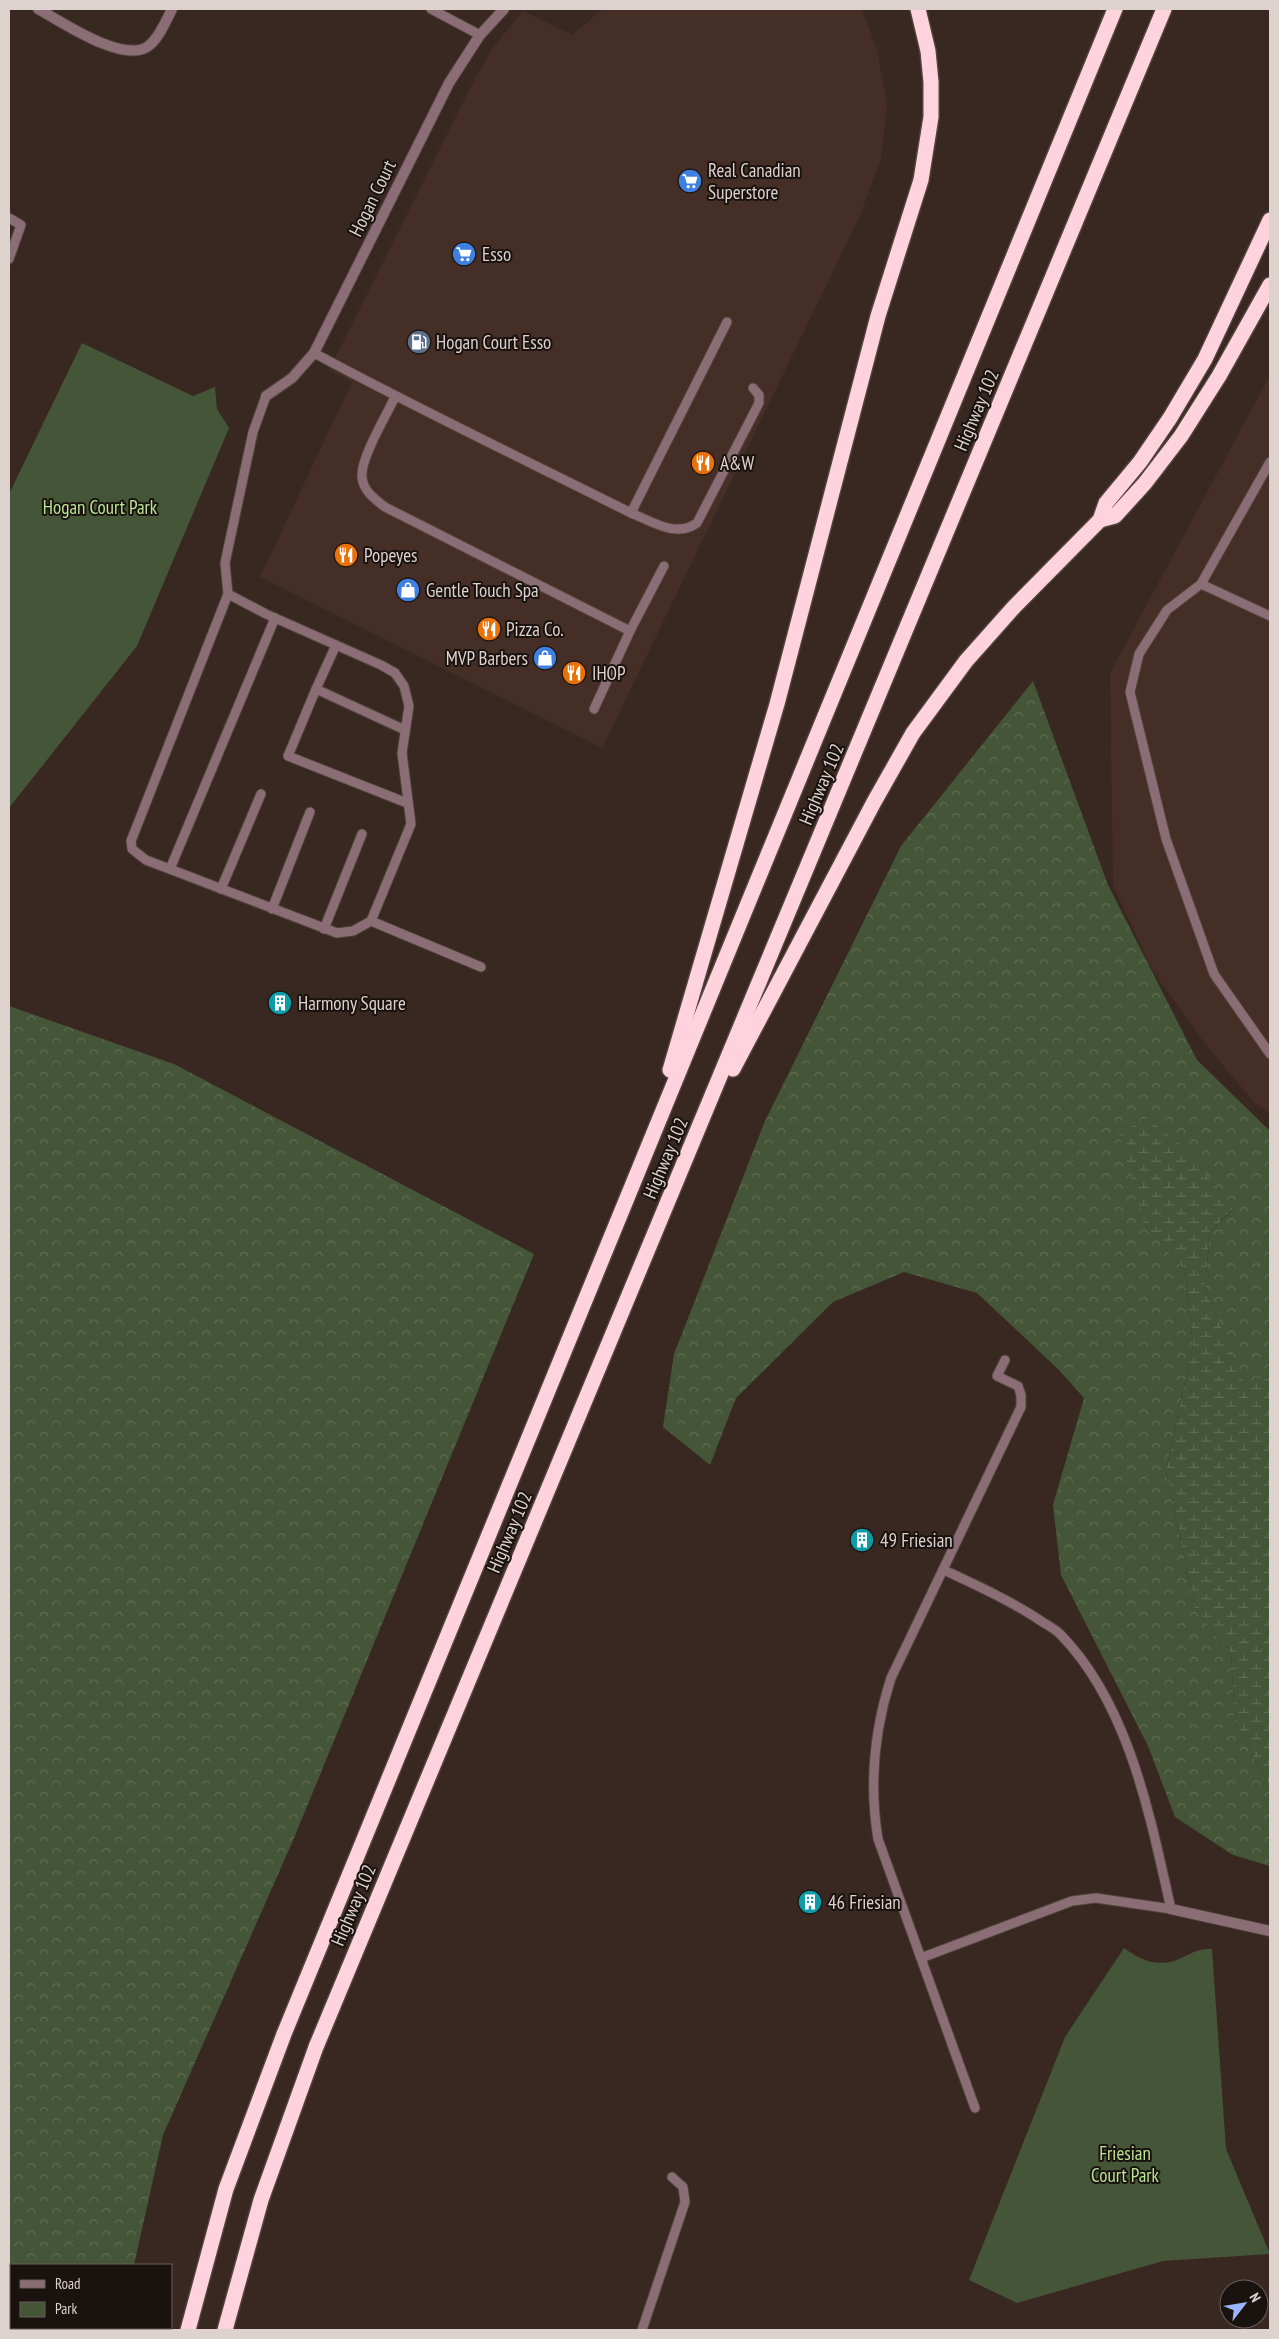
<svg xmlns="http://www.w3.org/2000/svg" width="1279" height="2339" font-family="'PT Sans Narrow',sans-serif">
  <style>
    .built { fill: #452e25 }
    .forest { fill: url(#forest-crowns) }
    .wetland { fill: url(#wetland-marsh) }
    .park { fill: #455537 }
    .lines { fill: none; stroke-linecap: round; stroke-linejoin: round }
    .service-casing { stroke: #52433d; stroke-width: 11 }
    .minor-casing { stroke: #52433d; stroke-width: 12 }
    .motorway-casing { stroke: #52433d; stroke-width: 18 }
    .service { stroke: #8b6e75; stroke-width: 9 }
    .minor { stroke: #8b6e75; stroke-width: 10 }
    .motorway { stroke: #fed3dd; stroke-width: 15 }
    .labels { text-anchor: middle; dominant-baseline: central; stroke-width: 4; stroke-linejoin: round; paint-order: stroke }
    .poi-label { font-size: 19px; fill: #ddd2cd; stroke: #1a120f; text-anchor: start }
    .street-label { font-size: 19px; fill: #ddd2cd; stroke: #1a120f }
    .park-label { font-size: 19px; fill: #b9e395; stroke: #1a120f }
  </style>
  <defs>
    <pattern id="forest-crowns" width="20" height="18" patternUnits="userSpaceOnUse" patternTransform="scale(1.25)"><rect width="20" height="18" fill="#455537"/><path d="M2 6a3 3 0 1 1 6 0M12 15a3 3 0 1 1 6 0" fill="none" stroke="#5f6d53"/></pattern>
    <pattern id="wetland-marsh" width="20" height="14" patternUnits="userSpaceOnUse" patternTransform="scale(1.25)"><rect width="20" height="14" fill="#455537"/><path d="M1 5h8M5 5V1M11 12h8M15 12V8" fill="none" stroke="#5f6d53"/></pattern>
  </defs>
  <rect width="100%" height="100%" fill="#382821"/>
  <g class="built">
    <path d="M603,9h259l15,41 10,53 -6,56 -22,59 -257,530 -342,-171 92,-195 -23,-12 143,-286 22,-38 29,-35 49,24z"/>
    <path d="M1270,375v738l-15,-10 -49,-58 -54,-75 -39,-85 -3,-212z"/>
  </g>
  <g class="forest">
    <path d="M1033,681l75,204 89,175 73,71v246l-26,6 -39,-95 5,-56 23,-22 -88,15 40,45 8,75 -27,125 29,139 36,44 4,69 35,65v79l-37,-11 -58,-38 -27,-71 -87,-171 -8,-70 31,-107 -25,-28 -82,-77 -73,-21 -71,30 -97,96 -26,67 -47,-38 11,-73 91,-233 136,-275z"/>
    <path d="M9,1006l165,58 360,190 -240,584 -131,297 -29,130h-123v63h108v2h-110z"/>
  </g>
  <path class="wetland" d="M1147,1118l41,32 45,59 -23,23 -5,56 39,94 26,-5v410l-35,-65 -4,-69 -36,-44 -29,-139 27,-125 -8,-75 -40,-45 -26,-91z"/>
  <g class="park">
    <path d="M82,343l111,53 22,-9 2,22 12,19 -92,218 -128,162v-314z"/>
    <path d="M1124,1948c16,12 34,20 55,11 11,-5 19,-11 33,-10l14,200 44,105 -107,7 -146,42 -48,-23 96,-243z"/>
  </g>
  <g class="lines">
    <g class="service-casing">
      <g id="service">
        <path d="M431,9l49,26"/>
        <path d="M9,218l12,7 -12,34"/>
        <path d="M314,353c104,56 211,107 317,160l96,-191"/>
        <path d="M395,397c-8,17 -35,62 -33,80 1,14 13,22 23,30l245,124 -36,78"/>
        <path d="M1270,462l-69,122 -34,26 -28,44 -9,38 36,147 48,135 56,80"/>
        <path d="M631,513c22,9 45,25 66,10l62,-120v-8l-6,-7"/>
        <path d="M1201,584l69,32"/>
        <path d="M228,594l38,20 115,51 14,8 9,13 5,20 -7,47 9,71 -40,97 -18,10 -16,2 -191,-73 -14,-11 -1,-8 97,-247 -3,-31 28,-131 13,-36"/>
        <path d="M630,631l34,-65"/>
        <path d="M316,689l20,-44"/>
        <path d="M405,730l-89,-41 -28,67 119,47"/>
        <path d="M170,869l105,-251"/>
        <path d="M221,889l40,-95"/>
        <path d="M272,909l38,-97"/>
        <path d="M371,921l110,46"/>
        <path d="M324,929l38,-95"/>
        <path d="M921,1958l151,-57 24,-3 75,11c-21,-93 -42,-205 -111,-275 -6,-6 -15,-10 -22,-15 -29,-19 -62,-34 -94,-49"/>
        <path d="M975,2108l-97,-269c-9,-55 -4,-108 13,-161l130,-271v-12l-3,-9 -21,-10 8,-16"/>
        <path d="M642,2330l43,-128 -2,-15 -11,-10"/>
      </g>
    </g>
    <g class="minor-casing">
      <g id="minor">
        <path d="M38,9c23,12 83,54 109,38 11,-7 19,-26 25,-38"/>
        <path d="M266,396l26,-18 22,-25 135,-270 31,-48 24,-26"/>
        <path d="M1171,1909l99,22"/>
      </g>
    </g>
    <g class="motorway-casing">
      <g id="motorway">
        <path d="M1100,520l15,-4 30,-33 36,-47 38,-60 51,-91"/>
        <path d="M733,1069l141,-267 39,-69 53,-72 48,-54 86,-87 6,-17 34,-41 30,-44 35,-59 65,-139"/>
        <path d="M670,1070l107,-366 101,-388 43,-136 10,-63v-35l-3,-31 -10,-42"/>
        <path d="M188,2330l38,-141 58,-155 831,-2025"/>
        <path d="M225,2330l36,-130 55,-153 848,-2038"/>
      </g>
    </g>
    <use href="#service" class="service"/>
    <use href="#minor" class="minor"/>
    <use href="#motorway" class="motorway"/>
  </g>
  <defs>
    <g id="supermarket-disc" transform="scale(1.25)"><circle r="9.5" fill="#3f7fe0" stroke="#1a120f"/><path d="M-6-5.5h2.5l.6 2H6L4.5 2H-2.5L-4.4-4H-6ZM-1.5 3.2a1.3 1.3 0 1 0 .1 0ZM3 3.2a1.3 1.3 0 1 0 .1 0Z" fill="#fff"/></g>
    <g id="fuel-disc" transform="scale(1.25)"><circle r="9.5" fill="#5c6f8a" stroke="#1a120f"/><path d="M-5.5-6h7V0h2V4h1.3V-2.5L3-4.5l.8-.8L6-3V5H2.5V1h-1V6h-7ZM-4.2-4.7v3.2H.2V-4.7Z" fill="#fff"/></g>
    <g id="restaurant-disc" transform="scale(1.25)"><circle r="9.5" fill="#e8710a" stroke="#1a120f"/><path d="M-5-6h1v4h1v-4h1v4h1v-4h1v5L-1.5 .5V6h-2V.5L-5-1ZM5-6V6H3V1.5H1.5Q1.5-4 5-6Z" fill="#fff"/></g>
    <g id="shop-disc" transform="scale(1.25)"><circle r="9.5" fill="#3f7fe0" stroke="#1a120f"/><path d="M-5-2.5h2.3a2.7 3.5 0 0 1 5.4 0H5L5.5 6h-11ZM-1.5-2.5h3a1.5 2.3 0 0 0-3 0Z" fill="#fff"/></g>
    <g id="building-disc" transform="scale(1.25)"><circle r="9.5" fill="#0f9aa8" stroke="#1a120f"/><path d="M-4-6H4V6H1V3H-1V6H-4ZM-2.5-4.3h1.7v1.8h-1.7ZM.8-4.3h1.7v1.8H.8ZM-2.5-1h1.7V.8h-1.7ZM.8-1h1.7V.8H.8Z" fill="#fff"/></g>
  </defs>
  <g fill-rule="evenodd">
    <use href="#supermarket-disc" x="690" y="181"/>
    <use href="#supermarket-disc" x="464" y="254"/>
    <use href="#fuel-disc" x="419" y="342"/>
    <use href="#restaurant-disc" x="703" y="463"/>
    <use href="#restaurant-disc" x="346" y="555"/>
    <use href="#shop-disc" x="408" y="590"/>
    <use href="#restaurant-disc" x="489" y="629"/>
    <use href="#shop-disc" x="545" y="658"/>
    <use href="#restaurant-disc" x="574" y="673"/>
    <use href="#building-disc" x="280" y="1003"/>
    <use href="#building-disc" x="862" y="1540"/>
    <use href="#building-disc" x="810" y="1902"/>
  </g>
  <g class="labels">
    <g class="poi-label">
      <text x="708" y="170">Real Canadian<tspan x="708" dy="22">Superstore</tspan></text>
      <text x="482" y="254">Esso</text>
      <text x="436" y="342">Hogan Court Esso</text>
      <text x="720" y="463">A&amp;W</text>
      <text x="364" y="555">Popeyes</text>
      <text x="426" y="590">Gentle Touch Spa</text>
      <text x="506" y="629">Pizza Co.</text>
      <text x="528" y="658" text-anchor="end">MVP Barbers</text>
      <text x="592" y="673">IHOP</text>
      <text x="298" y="1003">Harmony Square</text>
      <text x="880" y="1540">49 Friesian</text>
      <text x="828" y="1902">46 Friesian</text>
    </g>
    <g class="street-label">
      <text transform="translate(372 198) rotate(-64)">Hogan Court</text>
      <text transform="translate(976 410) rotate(-67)">Highway 102</text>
      <text transform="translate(821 784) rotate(-67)">Highway 102</text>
      <text transform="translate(665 1158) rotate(-67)">Highway 102</text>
      <text transform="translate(509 1532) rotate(-67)">Highway 102</text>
      <text transform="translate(353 1905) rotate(-67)">Highway 102</text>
    </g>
    <g class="park-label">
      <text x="100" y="507">Hogan Court Park</text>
      <text x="1125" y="2153">Friesian<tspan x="1125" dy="22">Court Park</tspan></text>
    </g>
  </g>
  <rect width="1279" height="2339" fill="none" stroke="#ddd2cd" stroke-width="20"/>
  <rect x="10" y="2264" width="162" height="65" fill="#1a120f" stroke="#685f5b"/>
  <rect x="20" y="2280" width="25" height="8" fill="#8b6e75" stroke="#685f5b"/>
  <text x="55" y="2289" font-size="15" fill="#ddd2cd">Road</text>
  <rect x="20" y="2302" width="25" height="15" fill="#455537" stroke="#685f5b"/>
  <text x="55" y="2314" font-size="15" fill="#ddd2cd">Park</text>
  <g transform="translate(1244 2304) rotate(59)"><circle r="24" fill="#1a120f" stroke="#685f5b"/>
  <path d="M0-4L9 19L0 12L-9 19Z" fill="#9cb4fd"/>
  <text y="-8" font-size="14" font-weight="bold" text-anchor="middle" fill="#ddd2cd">N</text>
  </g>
</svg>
